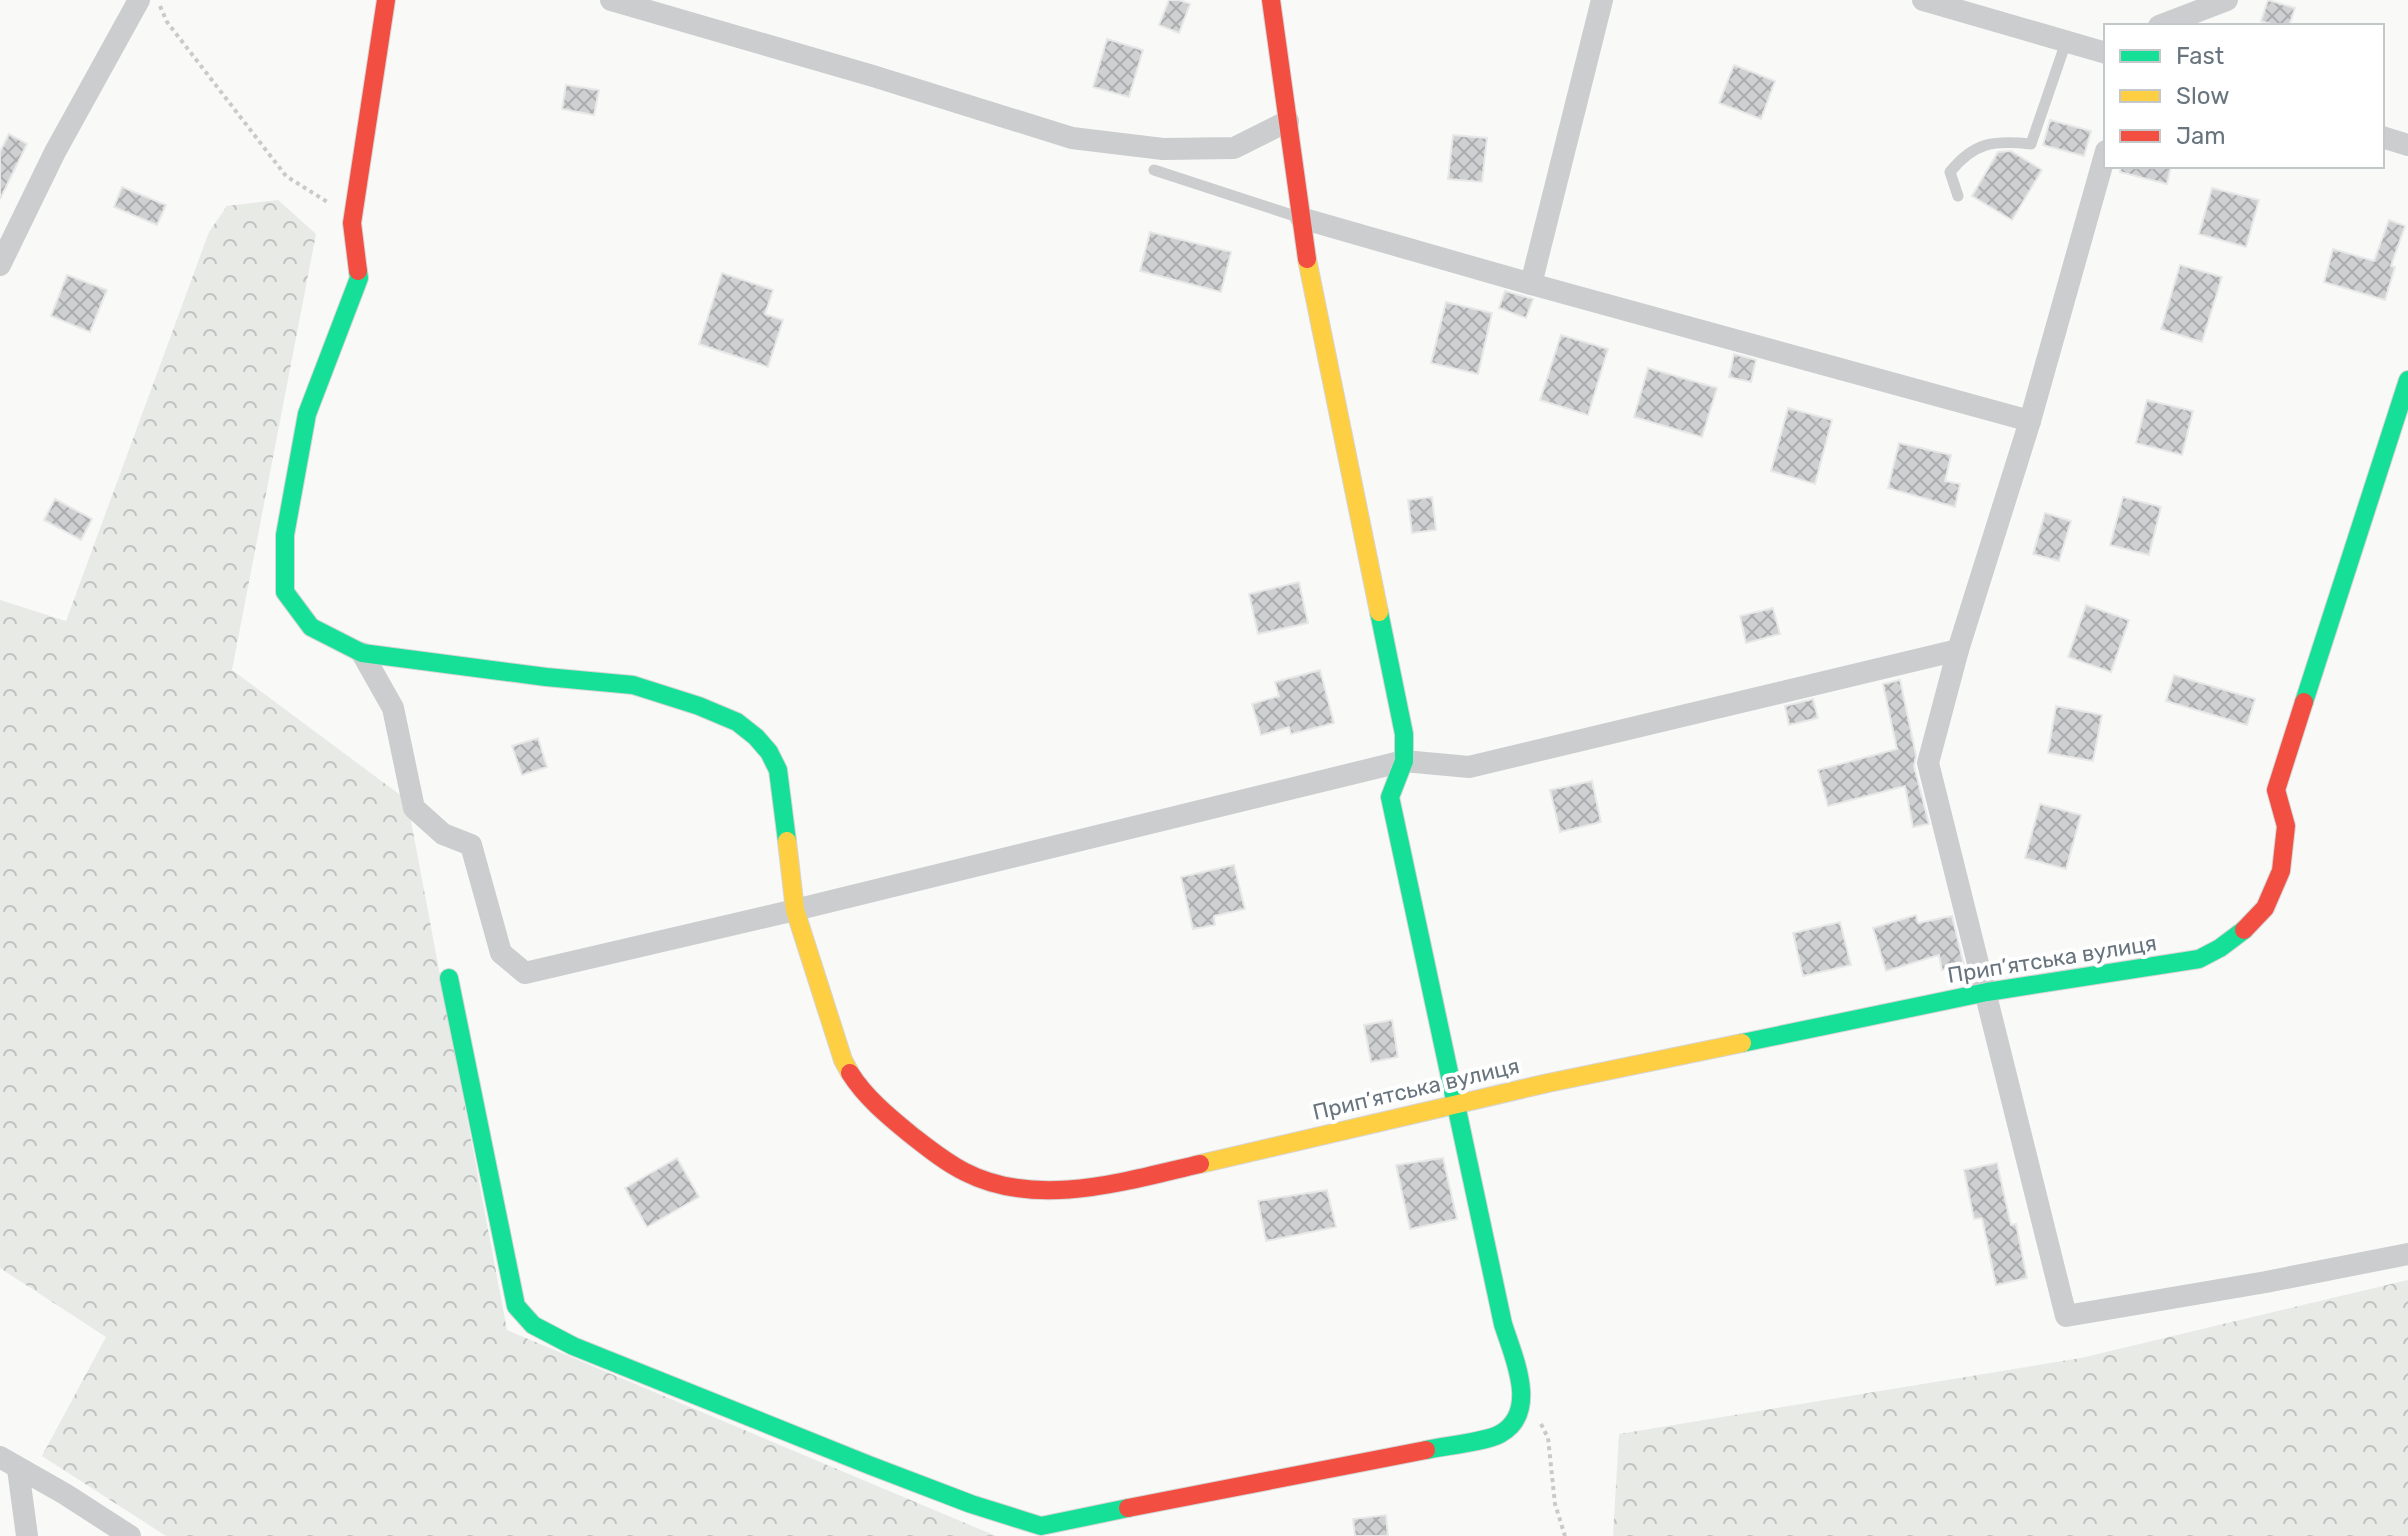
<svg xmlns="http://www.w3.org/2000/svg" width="2408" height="1536" font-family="Rubik,sans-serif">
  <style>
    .forest { fill: url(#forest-crowns) }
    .building { fill: url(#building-cross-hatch); stroke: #e8e8e8; stroke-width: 2 }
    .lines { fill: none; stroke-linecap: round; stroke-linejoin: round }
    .fast-casing { stroke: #d5d5d5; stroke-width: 20 }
    .slow-casing { stroke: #d5d5d5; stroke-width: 20 }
    .jam-casing { stroke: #d5d5d5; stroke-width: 20 }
    .path { stroke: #c9cacb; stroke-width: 4; stroke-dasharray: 4 4; stroke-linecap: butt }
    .lane { stroke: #cbcdce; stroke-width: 11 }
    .street { stroke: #cbcdce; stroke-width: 22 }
    .fast { stroke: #16e098; stroke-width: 18 }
    .slow { stroke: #ffcf43; stroke-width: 18 }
    .jam { stroke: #f24e42; stroke-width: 18 }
    .labels { text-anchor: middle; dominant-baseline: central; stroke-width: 8; stroke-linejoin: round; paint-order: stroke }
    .street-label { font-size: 22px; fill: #68757e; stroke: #fff }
  </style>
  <defs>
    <pattern id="forest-crowns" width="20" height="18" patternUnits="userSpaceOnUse" patternTransform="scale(2)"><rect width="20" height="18" fill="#e8eae6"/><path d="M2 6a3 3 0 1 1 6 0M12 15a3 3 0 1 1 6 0" fill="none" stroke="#c0c2c0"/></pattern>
    <pattern id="building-cross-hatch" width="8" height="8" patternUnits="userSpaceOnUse" patternTransform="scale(2)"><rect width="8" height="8" fill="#cfd0d1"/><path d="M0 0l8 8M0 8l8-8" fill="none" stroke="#acadaf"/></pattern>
  </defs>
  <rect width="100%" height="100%" fill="#f9f9f8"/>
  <g class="forest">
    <path d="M278,200l38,34 -84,436 175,130 100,530 489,206h-830l-124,-80 64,-119 -106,-69v-668l66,21 143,-389 18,-26z"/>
    <path d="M2408,1280v256h-795l6,-102 462,-76z"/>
  </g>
  <g class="building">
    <path d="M1169,0h10l11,4 -11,29 -20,-8z"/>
    <path d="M2268,0l27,8 -6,18h-11l-17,-5z"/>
    <path d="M1107,39l36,11 -14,47 -36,-10z"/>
    <path d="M1734,65l41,16 -14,38 -42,-16z"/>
    <path d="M566,85l33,5 -5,25 -32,-6z"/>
    <path d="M2050,120l41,11 -7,25 -41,-11z"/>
    <path d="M9,134l18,10 -27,55v-47z"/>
    <path d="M1453,135l34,3 -5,44 -34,-3z"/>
    <path d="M2011,151l31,19 -30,50 -40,-24 26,-44z"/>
    <path d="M2121,166h50l-4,18 -47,-12z"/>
    <path d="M122,187l44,18 -9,20 -43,-18z"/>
    <path d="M2212,188l47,12 -13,47 -47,-13z"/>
    <path d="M2389,220l16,6 -14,40 4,1 -10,33 -61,-18 9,-33 41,12z"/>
    <path d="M1150,232l81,20 -10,40 -81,-21z"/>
    <path d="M2180,265l42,12 -20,65 -41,-13z"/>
    <path d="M722,273l51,17 -8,24 18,6 -15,47 -69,-23z"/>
    <path d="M67,275l40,15 -17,42 -39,-16z"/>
    <path d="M1505,291l28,8 -7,19 -27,-10z"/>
    <path d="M1446,302l46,11 -14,61 -47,-11z"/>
    <path d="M1561,335l47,14 -20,66 -48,-15z"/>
    <path d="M1734,354l22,6 -5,22 -22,-5z"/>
    <path d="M1648,368l69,20 -15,49 -68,-20z"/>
    <path d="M2147,400l46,11 -11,44 -46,-12z"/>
    <path d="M1788,408l44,12 -17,64 -44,-13z"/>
    <path d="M1899,443l52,12 -6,26 15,3 -5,23 -67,-19z"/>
    <path d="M1432,497l4,33 -24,3 -4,-33z"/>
    <path d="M2123,497l38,10 -12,48 -39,-10z"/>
    <path d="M55,499l37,20 -11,21 -37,-20z"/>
    <path d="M2045,513l26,8 -12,40 -26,-7z"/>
    <path d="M1299,582l9,41 -50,11 -9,-40z"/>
    <path d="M2086,605l43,15 -18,52 -43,-15z"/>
    <path d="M1773,608l7,26 -34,9 -6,-27z"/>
    <path d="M1320,670l14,53 -43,11 -2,-7 -28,8 -9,-31 27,-8 -4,-14z"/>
    <path d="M2174,675l81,24 -8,26 -81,-24z"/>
    <path d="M1900,680l16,75 -2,11 15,58 -16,3 -8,-41 -77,20 -10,-36 79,-21 -14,-65z"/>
    <path d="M1813,699l5,19 -29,7 -4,-19z"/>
    <path d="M2056,706l46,9 -9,46 -45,-8z"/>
    <path d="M538,738l9,29 -25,8 -10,-29z"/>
    <path d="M1592,781l9,41 -41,10 -10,-42z"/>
    <path d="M2040,804l41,11 -15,54 -41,-11z"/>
    <path d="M1234,865l11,44 -31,7 1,9 -22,4 -12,-52z"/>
    <path d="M1916,915l2,8 34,-7 12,50 -22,4 -3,-15 -53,16 -13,-43z"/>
    <path d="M1840,922l11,43 -48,11 -10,-43z"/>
    <path d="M1392,1020l6,37 -27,5 -7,-37z"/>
    <path d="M677,1158l22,39 -52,30 -22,-39z"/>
    <path d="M1443,1158l14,61 -47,10 -14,-64z"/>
    <path d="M1997,1163l14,62 5,-1 11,54 -31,7 -14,-67 -8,1 -10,-49z"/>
    <path d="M1327,1190l9,37 -70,14 -8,-40z"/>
    <path d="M1386,1515l2,21h-33l-2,-17z"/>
  </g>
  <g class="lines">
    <g class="fast-casing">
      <g id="fast">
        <path d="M358,271l1,7 -52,136 -22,121v57l26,35 51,26 184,24 87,8 66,21 38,16 19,15 13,15 9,18 9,71"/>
        <path d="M1379,612l25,122v27l-14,36 113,527c10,32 37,88 -3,110 -14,8 -57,12 -74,16"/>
        <path d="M2304,702l104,-322"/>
        <path d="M449,978l67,328 17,19 40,21 296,119 102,39 70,22 87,-18"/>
        <path d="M1742,1043l245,-51 212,-33 21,-11 24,-18"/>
      </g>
    </g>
    <g class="slow-casing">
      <g id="slow">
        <path d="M1307,259l72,353"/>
        <path d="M787,841l8,69 48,150 7,13"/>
        <path d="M1200,1164l348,-81 194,-40"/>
      </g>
    </g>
    <g class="jam-casing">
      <g id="jam">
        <path d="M1271,0l36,259"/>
        <path d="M358,271l-6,-48 34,-223"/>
        <path d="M2244,930l21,-22 16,-37 5,-45 -10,-36 28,-88"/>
        <path d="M850,1073c15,24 38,43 60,61 18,14 35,28 55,38 72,37 161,9 235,-8"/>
        <path d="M1128,1508l298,-58"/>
      </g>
    </g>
    <g class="path">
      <path d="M160,6l7,16 119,154 43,27"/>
      <path d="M1541,1424l7,14 7,66 10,32"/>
    </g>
    <g class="lane">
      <path d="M1154,170l144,47"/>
      <path d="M1958,196l-8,-24c24,-30 44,-32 81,-28l35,-102"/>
    </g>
    <g class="street">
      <path d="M611,0l262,76 199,62 91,11 71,-1 54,-27"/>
      <path d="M1923,0l183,53"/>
      <path d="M2159,26l68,-26"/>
      <path d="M2382,137l26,8"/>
      <path d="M2106,151l-76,270 -72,229 -30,113 138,553 200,-34 142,-28"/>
      <path d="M1301,218l230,66 499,137"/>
      <path d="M0,265l55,-113 84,-152"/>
      <path d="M1531,284l71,-284"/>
      <path d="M362,653l31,55 21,100 29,26 28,11 30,108 24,20 270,-63 609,-149 65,6 489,-117"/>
      <path d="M0,1457l65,37 65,42"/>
      <path d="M18,1469l9,67"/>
    </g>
    <use href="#fast" class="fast"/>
    <use href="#slow" class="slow"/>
    <use href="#jam" class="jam"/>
  </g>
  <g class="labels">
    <g class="street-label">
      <text transform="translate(2052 959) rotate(-9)">Прип’ятська вулиця</text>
      <text transform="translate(1416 1089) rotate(-13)">Прип’ятська вулиця</text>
    </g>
  </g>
  <rect x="2104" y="24" width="280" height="144" fill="#ffffff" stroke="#c3c8cb" stroke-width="2"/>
  <rect x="2120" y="50" width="40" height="12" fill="#16e098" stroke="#c3c8cb" stroke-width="2"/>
  <text x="2176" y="64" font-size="24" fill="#68757e">Fast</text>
  <rect x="2120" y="90" width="40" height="12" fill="#ffcf43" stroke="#c3c8cb" stroke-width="2"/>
  <text x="2176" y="104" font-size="24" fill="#68757e">Slow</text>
  <rect x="2120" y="130" width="40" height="12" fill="#f24e42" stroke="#c3c8cb" stroke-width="2"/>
  <text x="2176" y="144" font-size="24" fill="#68757e">Jam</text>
</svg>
